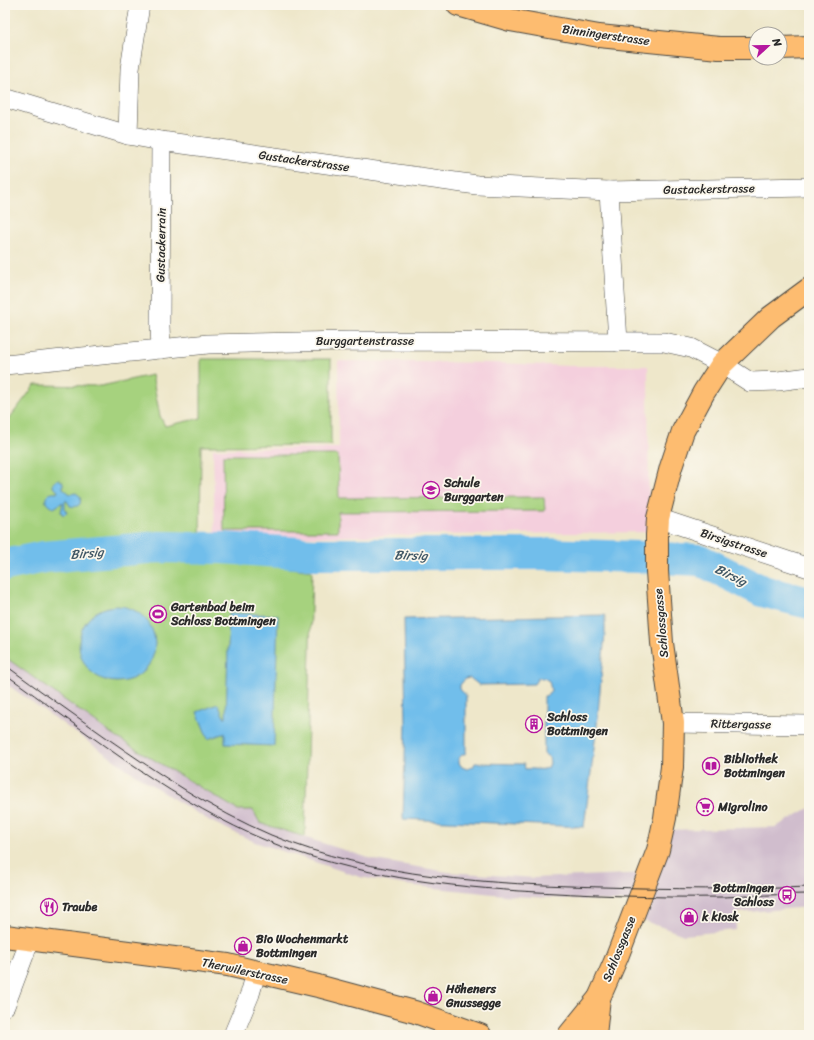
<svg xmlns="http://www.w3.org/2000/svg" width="814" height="1040" font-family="Sriracha,sans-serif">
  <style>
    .built { fill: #f4cfdd }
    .railway { fill: #d0bdcd }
    .garden { fill: #a6d27e; stroke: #687e54 }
    .water { fill: #71beeb; stroke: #4e748b; fill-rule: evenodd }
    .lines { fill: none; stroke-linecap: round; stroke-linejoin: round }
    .river { stroke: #71beeb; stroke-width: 32 }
    .minor-casing { stroke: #484743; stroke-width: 20 }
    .major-casing { stroke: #484743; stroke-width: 24 }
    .minor { stroke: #fff; stroke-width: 19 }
    .major { stroke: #fdbc6f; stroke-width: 22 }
    .tram { stroke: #2b2b2b; stroke-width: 1 }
    .labels { text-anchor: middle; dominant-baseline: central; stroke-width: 3.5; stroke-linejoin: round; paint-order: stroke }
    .street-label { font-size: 12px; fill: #2b2b2b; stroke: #fbf7ec }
    .poi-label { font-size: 12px; font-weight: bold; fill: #2b2b2b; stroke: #fbf7ec; text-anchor: start }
    .water-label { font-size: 13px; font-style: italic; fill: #405765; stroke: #fbf7ec }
  </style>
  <rect width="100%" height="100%" fill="#fbf7ec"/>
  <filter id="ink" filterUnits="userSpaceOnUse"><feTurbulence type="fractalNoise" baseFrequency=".025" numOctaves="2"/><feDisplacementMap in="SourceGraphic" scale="8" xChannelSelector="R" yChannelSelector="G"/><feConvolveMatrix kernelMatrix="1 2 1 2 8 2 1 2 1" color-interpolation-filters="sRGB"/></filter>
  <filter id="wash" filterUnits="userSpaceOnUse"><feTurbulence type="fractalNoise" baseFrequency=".012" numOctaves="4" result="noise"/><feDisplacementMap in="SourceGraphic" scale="16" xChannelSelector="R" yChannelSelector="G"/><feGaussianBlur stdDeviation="0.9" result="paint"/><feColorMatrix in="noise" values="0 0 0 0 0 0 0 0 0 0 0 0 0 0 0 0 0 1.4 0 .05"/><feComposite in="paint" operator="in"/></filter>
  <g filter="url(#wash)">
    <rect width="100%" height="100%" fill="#eee7ca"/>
    <path class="built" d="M338,361l159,2 72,3h79l1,166 -434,6 -2,-89 126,-1z"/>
    <path class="railway" d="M5,657l111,80 137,73 7,13 115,37 73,12 86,6 117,-5 15,-43 110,-3 33,-19v99l-73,6v17l-52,5 -42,-15 8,-19h-42l-95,-5 -107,-11 -46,-8 -105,-35 -45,-21 -41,-25 -42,-27 -122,-86z"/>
    <g class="garden">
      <path d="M201,359h130v86l-130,1 -1,109 112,16 -7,266 -45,-14 -7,-13h-15l-122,-73 -111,-80v-233l30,-39 66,1 51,-11 8,41 5,10 36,-8z"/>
      <path d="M223,455h115l1,43 205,-1 1,14 -207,1v19h-114z"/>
    </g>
    <g class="water">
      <path d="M58,479l5,3v6l7,6 6,-1 5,4 -1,7c-3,3 -6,3 -10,2l-3,-5h-2v8l2,4 -4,2 -2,-3 2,-10 -9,6c-13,-3 -10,-17 3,-15l1,-2 -5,-4v-4z"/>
      <circle cx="117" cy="644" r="38"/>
      <path d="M229,613l49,2 -4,131 -49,-2v-11l-17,6 -11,-27 21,-8 6,13h2z"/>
      <path d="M605,615v18l-8,92 -13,102 -181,-8 3,-94 -2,-106zM470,678l9,7 55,-1 4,-6h6l5,3 2,9 -3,5 -4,1v58l5,3 1,6 -2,5c-8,3 -15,0 -23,1l-1,-5 -49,-1 -2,4 -6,2 -5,-2 -3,-4v-5l3,-3 4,-2v-57l-6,-7v-4l5,-6z"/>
    </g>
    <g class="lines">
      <path class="river" d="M5,565l39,-8 115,-10 63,1 91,6h228l98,3 61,3 62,31 47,12"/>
    </g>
  </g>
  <g filter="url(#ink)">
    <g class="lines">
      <g class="minor-casing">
        <g id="minor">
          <path d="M5,98l123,37 33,6 316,44 132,6 200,-4"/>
          <path d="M128,135l2,-66 10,-64"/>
          <path d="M609,191l9,151"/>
          <path d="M161,349l-1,-23 1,-185"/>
          <path d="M5,365l203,-21 140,-3 316,1 27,6 31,16 28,18 28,-1 31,-4"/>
          <path d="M658,518l151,50"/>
          <path d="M673,723l136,2"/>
          <path d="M5,1006l20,-53 3,-13"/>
          <path d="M233,1035l17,-41 6,-21"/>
        </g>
      </g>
      <g class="major-casing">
        <g id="major">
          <path d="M458,5l52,15 89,16 120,12h37"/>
          <path d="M780,48l29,-1"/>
          <path d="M5,936l223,29 90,21 97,26 65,23"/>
          <path d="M569,1035l30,-37 18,-41 41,-107 7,-32 7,-51 1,-44 -11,-80 -5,-72v-36l1,-17 13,-51 12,-36 21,-39 18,-28 49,-47 38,-28"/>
          <path d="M595,1035l4,-37"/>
        </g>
      </g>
      <use href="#minor" class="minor"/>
      <use href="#major" class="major"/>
      <g class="tram">
        <path d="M5,665c34,25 68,49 102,73 52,36 105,72 164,97 104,43 219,49 331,52 69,2 138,3 207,0"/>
        <path d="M5,674c79,56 158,120 246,160 85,38 177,51 269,57 67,4 135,7 203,6 28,-1 57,-3 86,-3"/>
      </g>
    </g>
  </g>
  <defs>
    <g id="school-ring" transform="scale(0.9)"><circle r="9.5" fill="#fbf7ec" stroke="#b5179e" stroke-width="1.5"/><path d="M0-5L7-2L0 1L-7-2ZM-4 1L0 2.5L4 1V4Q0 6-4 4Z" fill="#b5179e"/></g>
    <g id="stadium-ring" transform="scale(0.9)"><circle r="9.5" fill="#fbf7ec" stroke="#b5179e" stroke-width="1.5"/><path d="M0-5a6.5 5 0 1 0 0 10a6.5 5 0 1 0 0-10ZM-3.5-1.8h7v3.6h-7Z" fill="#b5179e"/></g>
    <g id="building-ring" transform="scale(0.9)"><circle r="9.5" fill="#fbf7ec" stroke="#b5179e" stroke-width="1.5"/><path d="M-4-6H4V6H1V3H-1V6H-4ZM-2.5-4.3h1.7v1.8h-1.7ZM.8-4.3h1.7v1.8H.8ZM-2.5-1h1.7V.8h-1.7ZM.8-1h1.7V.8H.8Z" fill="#b5179e"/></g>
    <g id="library-ring" transform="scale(0.9)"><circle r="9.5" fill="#fbf7ec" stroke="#b5179e" stroke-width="1.5"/><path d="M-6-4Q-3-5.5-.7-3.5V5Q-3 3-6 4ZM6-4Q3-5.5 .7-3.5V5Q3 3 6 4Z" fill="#b5179e"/></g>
    <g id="supermarket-ring" transform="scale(0.9)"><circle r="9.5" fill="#fbf7ec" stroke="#b5179e" stroke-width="1.5"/><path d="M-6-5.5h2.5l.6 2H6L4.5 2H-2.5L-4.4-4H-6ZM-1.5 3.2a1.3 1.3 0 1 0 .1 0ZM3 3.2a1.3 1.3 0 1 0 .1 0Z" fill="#b5179e"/></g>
    <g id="bus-ring" transform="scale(0.9)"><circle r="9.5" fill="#fbf7ec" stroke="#b5179e" stroke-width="1.5"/><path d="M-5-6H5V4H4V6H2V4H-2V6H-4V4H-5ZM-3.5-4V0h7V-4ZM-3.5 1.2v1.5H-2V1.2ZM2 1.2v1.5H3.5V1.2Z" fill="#b5179e"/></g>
    <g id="restaurant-ring" transform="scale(0.9)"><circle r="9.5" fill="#fbf7ec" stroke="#b5179e" stroke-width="1.5"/><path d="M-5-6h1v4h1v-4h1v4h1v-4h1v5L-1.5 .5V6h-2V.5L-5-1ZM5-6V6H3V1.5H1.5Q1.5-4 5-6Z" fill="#b5179e"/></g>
    <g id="shop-ring" transform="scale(0.9)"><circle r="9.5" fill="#fbf7ec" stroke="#b5179e" stroke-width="1.5"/><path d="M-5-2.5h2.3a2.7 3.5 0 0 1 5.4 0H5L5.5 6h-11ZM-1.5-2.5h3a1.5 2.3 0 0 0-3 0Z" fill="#b5179e"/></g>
  </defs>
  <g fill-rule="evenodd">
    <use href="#school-ring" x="431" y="490"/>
    <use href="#stadium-ring" x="158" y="614"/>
    <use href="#building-ring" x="534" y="724"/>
    <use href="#library-ring" x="711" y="766"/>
    <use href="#supermarket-ring" x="705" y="807"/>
    <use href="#bus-ring" x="787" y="895"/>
    <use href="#restaurant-ring" x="49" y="907"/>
    <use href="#shop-ring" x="689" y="917"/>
    <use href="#shop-ring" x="243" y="946"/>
    <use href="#shop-ring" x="433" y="996"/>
  </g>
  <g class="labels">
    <g class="street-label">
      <text transform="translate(606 35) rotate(8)">Binningerstrasse</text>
      <text transform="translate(304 161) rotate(8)">Gustackerstrasse</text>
      <text transform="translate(709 189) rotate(-1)">Gustackerstrasse</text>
      <text transform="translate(161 245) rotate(-89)">Gustackerrain</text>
      <text x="365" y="341">Burggartenstrasse</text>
      <text transform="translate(734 543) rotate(18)">Birsigstrasse</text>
      <text transform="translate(661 623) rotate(-95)">Schlossgasse</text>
      <text transform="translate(741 724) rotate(1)">Rittergasse</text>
      <text transform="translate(619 949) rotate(-68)">Schlossgasse</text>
      <text transform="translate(245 971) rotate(12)">Therwilerstrasse</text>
    </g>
    <g class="poi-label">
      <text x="444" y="483">Schule<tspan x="444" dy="14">Burggarten</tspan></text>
      <text x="171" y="607">Gartenbad beim<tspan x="171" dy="14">Schloss Bottmingen</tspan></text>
      <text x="547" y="717">Schloss<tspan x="547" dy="14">Bottmingen</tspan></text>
      <text x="724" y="759">Bibliothek<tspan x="724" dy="14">Bottmingen</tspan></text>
      <text x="718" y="807">Migrolino</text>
      <text x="774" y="888" text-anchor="end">Bottmingen<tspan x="774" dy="14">Schloss</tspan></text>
      <text x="62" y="907">Traube</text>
      <text x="702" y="917">k kiosk</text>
      <text x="256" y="939">Bio Wochenmarkt<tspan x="256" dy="14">Bottmingen</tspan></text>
      <text x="446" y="989">Höheners<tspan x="446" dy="14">Gnussegge</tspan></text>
    </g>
    <g class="water-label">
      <text transform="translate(87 553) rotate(-5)">Birsig</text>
      <text transform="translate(411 555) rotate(1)">Birsig</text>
      <text transform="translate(731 575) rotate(26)">Birsig</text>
    </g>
  </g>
  <rect width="814" height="1040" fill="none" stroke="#fbf7ec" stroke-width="20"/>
  <g transform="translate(768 46) rotate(68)"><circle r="19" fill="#fbf7ec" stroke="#a8a59f"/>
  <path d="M0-3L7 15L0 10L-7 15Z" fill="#b5179e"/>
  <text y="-6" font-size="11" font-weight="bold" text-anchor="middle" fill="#2b2b2b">N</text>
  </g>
</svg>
